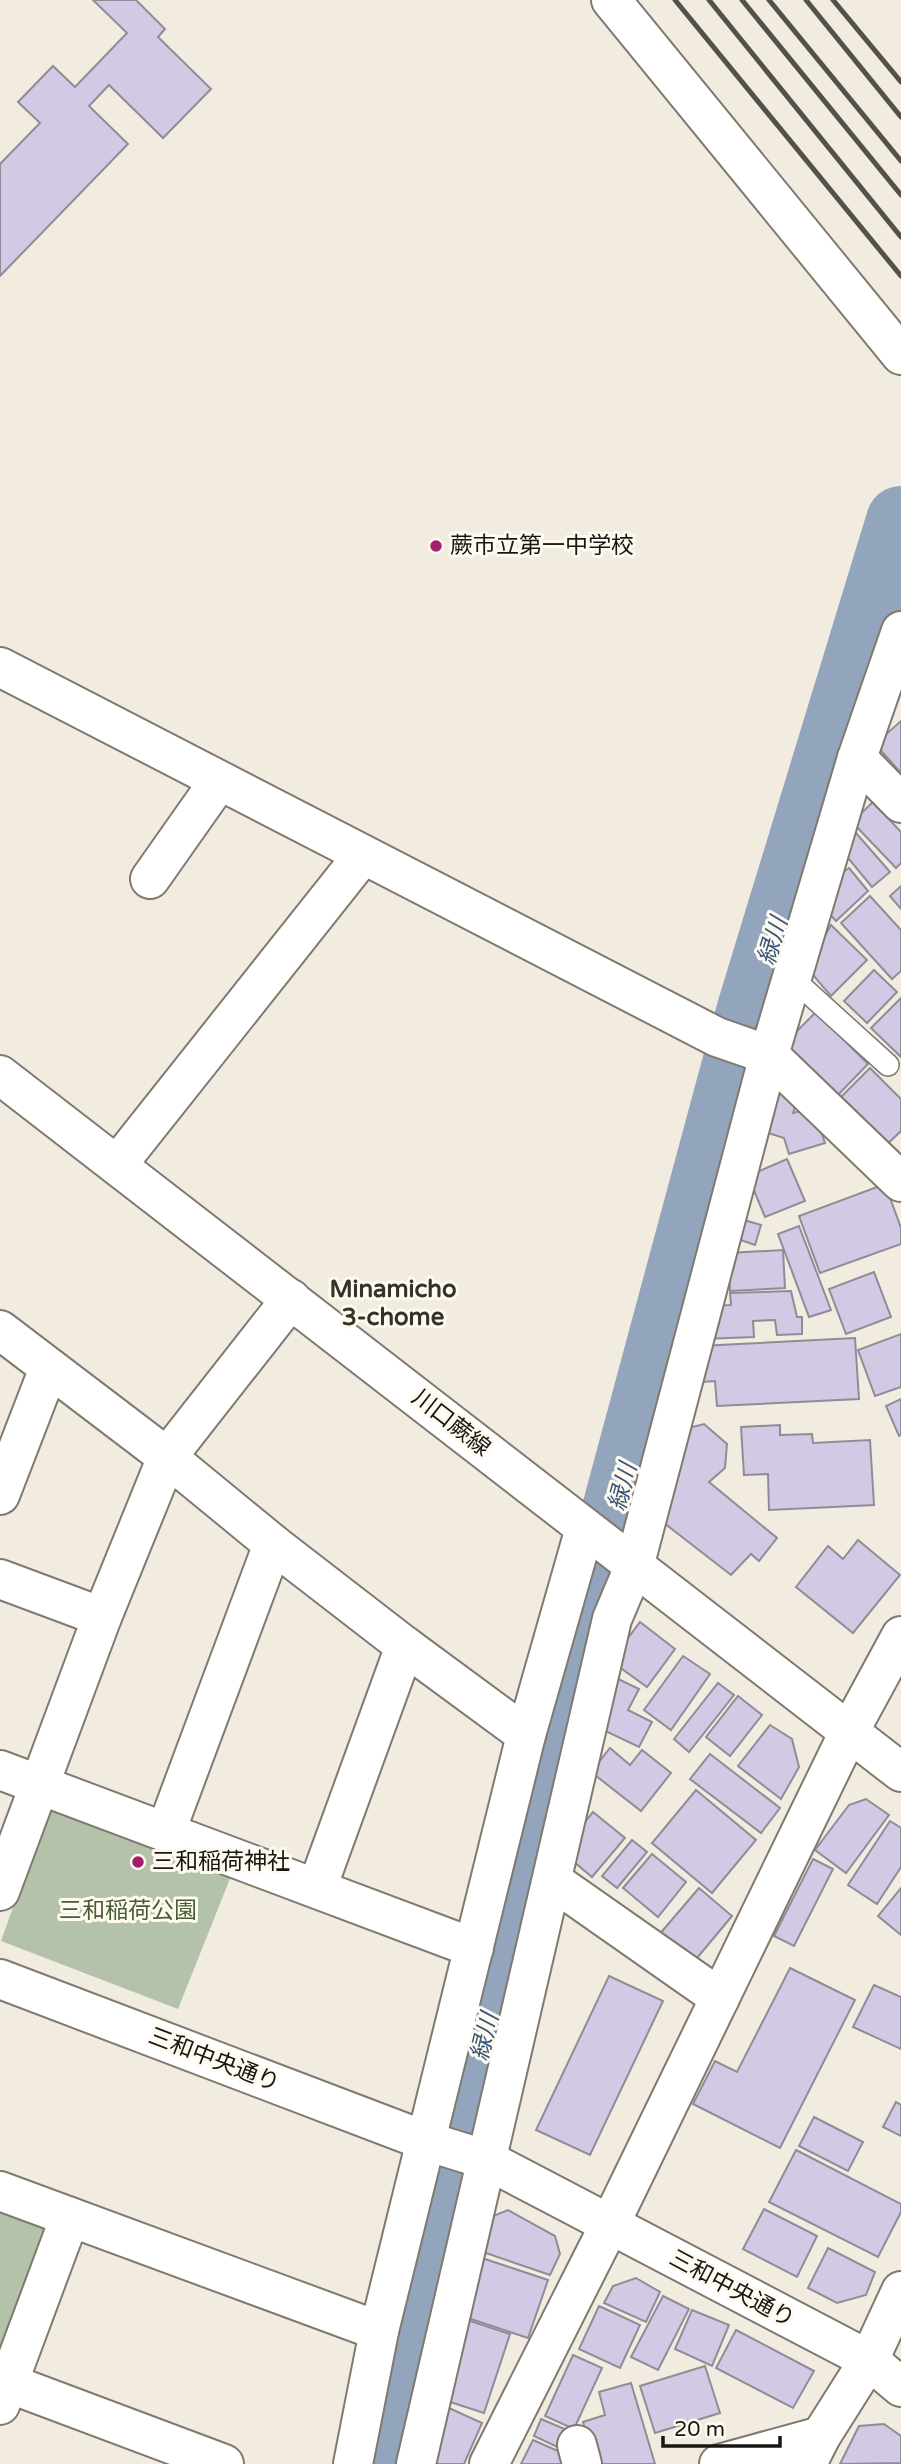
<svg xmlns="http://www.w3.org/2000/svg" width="901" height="2464" font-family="'Varela Round','Noto Sans JP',sans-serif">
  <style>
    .green { fill: #b3c2a9 }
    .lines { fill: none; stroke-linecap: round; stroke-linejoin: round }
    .river { stroke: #93a5bc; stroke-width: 70 }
    .building { fill: #d2c9e5; stroke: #8f8c97; stroke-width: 2 }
    .service-casing { stroke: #7f796f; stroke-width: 24 }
    .minor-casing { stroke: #7f796f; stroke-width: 42 }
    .tertiary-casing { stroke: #7f796f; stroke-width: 42 }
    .secondary-casing { stroke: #7f796f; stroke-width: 42 }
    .service { stroke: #fff; stroke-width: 21 }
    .minor { stroke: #fff; stroke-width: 38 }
    .tertiary { stroke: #fff; stroke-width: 38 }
    .secondary { stroke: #fff; stroke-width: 38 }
    .rail { stroke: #54514a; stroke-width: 5 }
    .poi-dot { fill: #a31f6c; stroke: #fefaf0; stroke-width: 2.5 }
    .labels { text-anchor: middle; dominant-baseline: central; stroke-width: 6; stroke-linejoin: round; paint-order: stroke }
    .poi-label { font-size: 23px; fill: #181612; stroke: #fefaf0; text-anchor: start }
    .street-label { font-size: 23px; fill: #181612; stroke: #fefaf0 }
    .park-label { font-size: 23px; fill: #465d34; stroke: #fefaf0 }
    .water-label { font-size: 24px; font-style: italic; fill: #39557a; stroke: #fefaf0 }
    .neighbourhood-label { font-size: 24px; font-weight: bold; fill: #363229; stroke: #fefaf0 }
  </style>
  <rect width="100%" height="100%" fill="#f2ece0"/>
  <g class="green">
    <path d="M56,1806l177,65 -55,138 -177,-68 46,-129z"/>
    <path d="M0,2210l53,20 -53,139z"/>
  </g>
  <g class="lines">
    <path class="river" d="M386,2464l52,-262 31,-101 119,-484 164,-608 149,-488"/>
  </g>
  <g class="building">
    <path d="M93,0h43l29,29 -7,8 53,52 -48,49 -54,-53 -20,21 39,38 -128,132v-112l40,-41 -22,-21 35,-36 22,21 52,-54z"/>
    <path d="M901,721v52l-26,-29z"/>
    <path d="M873,802l28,30v31l-5,5 -44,-46z"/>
    <path d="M856,833l34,39 -18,15 -33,-40z"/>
    <path d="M849,868l19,23 -32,30 -13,-14 7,-26z"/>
    <path d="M901,886v23l-11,-13z"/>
    <path d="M870,896l31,34v41l-9,8 -51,-56z"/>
    <path d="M831,925l36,35 -36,36 -24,-28z"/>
    <path d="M874,970l23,22 -30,31 -23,-22z"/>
    <path d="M901,998v59l-30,-29z"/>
    <path d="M816,1012l52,52 -35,36 -53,-52z"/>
    <path d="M870,1068l31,31v32l-19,18 -47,-46z"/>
    <path d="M774,1091l24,7 -5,15 20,-6 12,36 -36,11 -5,-16 -22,-7z"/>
    <path d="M787,1159l18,42 -40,16 -17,-41z"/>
    <path d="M885,1184l16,44v16l-81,29 -21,-57z"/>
    <path d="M737,1218l24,7 -6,20 -23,-8z"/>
    <path d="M799,1226l32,84 -22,7 -31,-83z"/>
    <path d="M783,1250l2,38 -55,3 -2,-38z"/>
    <path d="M874,1272l17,45 -45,17 -17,-45z"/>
    <path d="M791,1291l6,26h5v17l-25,1 -2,-15 -22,1 1,16 -51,2 8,-33 20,-1 -1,-12z"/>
    <path d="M901,1334v53l-26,9 -17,-46z"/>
    <path d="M855,1338l4,61 -142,7 -2,-25 -13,1 -2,-36z"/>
    <path d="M901,1399v36l-2,1 -13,-30z"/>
    <path d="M704,1424l23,20 -2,24 -16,14 68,56 -18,23 -8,-7 -20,21 -76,-59 21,-85z"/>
    <path d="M780,1425v10l32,-1 1,9 57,-3 4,65 -105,5 -1,-36 -24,1 -3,-48z"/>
    <path d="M858,1540l42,35 -47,58 -57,-46 32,-41 15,13z"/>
    <path d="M640,1622l35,27 -28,38 -36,-26z"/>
    <path d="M683,1656l27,18 -39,56 -27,-20z"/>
    <path d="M616,1678l23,11 -11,21 24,12 -13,25 -40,-19z"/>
    <path d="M718,1683l16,12 -45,57 -15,-13z"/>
    <path d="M738,1696l24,19 -32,41 -24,-19z"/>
    <path d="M770,1725l22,14 7,28 -18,32 -43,-33z"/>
    <path d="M610,1748l20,17 12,-15 29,23 -30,38 -50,-39z"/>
    <path d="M710,1754l70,54 -19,25 -71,-54z"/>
    <path d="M696,1790l60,50 -44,53 -60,-50z"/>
    <path d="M866,1799l23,16 -43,58 -31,-23 34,-45z"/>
    <path d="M593,1812l32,26 -33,39 -31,-26z"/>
    <path d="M890,1821l11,7v39l-24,37 -29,-19z"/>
    <path d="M632,1840l15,12 -30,36 -15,-12z"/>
    <path d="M652,1854l34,28 -28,35 -35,-29z"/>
    <path d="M813,1859l20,10 -39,77 -20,-10z"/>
    <path d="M699,1888l33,28 -40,48 -34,-28z"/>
    <path d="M901,1888v47l-23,-19z"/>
    <path d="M790,1968l65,32 -75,148 -87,-44 22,-43 22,11z"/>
    <path d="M609,1976l54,25 -73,154 -54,-25z"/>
    <path d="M874,1985l27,12v52l-48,-22z"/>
    <path d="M896,2102l5,3v31l-18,-9z"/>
    <path d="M814,2117l49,25 -15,29 -49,-25z"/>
    <path d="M796,2150l105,54v8l-23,45 -109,-55z"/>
    <path d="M764,2209l53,27 -20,41 -54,-28z"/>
    <path d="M508,2210l47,26 5,18 -10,21 -70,-24 8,-33z"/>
    <path d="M828,2248l47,24 -9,23 -29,8 -29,-15z"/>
    <path d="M482,2258l66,22 -20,58 -66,-22z"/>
    <path d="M636,2278l24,14 -14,30 -42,-19 9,-17z"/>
    <path d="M663,2296l26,13 -31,61 -27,-13z"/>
    <path d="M599,2306l41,19 -20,43 -41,-19z"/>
    <path d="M692,2310l37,15 -17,41 -37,-17z"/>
    <path d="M461,2318l49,16 -26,79 -49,-16z"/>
    <path d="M736,2330l78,41 -21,37 -77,-40z"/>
    <path d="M573,2355l29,13 -28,61 -29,-13z"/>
    <path d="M705,2366l15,47 -65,20 -15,-47z"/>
    <path d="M631,2383l24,81h-59l-13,-42 22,-7 -6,-23z"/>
    <path d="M449,2408l33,15 -18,41h-40z"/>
    <path d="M541,2419l33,14 -8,18 -32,-15z"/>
    <path d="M884,2424l17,12v27l-61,1 19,-38z"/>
    <path d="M533,2440l34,15 3,9h-49z"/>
  </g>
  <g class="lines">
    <g class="service-casing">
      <path id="service" d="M792,978l96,87"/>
    </g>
    <g class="minor-casing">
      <g id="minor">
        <path d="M611,0l290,355"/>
        <path d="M0,667l717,370 52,18 132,127"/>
        <path d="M857,758l44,45"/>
        <path d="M150,879l69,-98"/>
        <path d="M117,1165l246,-310"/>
        <path d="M0,1330l167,127 106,87 132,102 121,89"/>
        <path d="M0,1495l49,-127"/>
        <path d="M0,1579l102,38"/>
        <path d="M0,1770l474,178"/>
        <path d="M166,1831l107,-287"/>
        <path d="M553,1881l167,117"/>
        <path d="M317,1888l88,-242"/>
        <path d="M0,1891l102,-274 65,-160 124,-158"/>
        <path d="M0,2191l379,140"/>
        <path d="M8,2383l216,81"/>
        <path d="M0,2405l70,-188"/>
        <path d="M577,2445l5,19"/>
        <path d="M353,2464l26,-133 147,-596 59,-207"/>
        <path d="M416,2464l196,-845 22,-52 135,-512 88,-297 44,-127"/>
        <path d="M489,2464l121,-240 239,-492 52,-96"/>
        <path d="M719,2464l102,-28"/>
        <path d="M807,2464l14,-28 48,-76 32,-69"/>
      </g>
    </g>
    <g class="tertiary-casing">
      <path id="tertiary" d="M0,1979l426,162 61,19 382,200 32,27"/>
    </g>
    <g class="secondary-casing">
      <path id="secondary" d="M0,1075l901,697"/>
    </g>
    <use href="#service" class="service"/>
    <use href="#minor" class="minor"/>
    <use href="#tertiary" class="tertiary"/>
    <use href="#secondary" class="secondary"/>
    <g class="rail">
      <path d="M675,0l226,276"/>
      <path d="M709,0l192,237"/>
      <path d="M742,0l159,195"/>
      <path d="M769,0l132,161"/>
      <path d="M806,0l95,117"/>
      <path d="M833,0l68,82"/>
    </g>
  </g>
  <g class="poi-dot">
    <circle cx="436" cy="546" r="7"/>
    <circle cx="138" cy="1862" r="7"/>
  </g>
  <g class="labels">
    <g class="poi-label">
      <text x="450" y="546">蕨市立第一中学校</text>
      <text x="152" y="1862">三和稲荷神社</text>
    </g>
    <g class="street-label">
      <text transform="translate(451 1423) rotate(38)">川口蕨線</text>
      <text transform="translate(214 2060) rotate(21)">三和中央通り</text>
      <text transform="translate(732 2289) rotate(28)">三和中央通り</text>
    </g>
    <g class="park-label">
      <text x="128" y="1911">三和稲荷公園</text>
    </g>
    <g class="water-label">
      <text transform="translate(773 941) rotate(-73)">緑川</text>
      <text transform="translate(623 1487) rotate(-75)">緑川</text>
      <text transform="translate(485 2037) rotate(-76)">緑川</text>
    </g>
    <g class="neighbourhood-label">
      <text x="393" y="1289">Minamicho<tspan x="393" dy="28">3-chome</tspan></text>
    </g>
  </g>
  <path d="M663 2436v10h117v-10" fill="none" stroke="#181612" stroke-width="3.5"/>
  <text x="674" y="2436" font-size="21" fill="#181612" stroke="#fefaf0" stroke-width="5" paint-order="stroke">20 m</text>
</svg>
